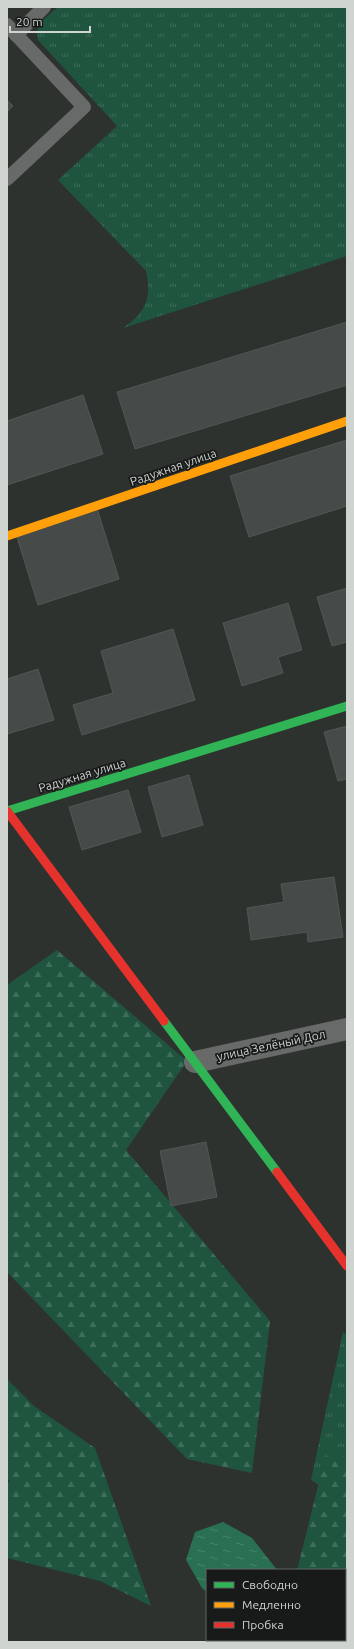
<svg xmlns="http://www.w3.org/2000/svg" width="354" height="1649" font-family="Ubuntu,sans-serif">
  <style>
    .grass { fill: url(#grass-tufts) }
    .forest { fill: url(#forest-firs) }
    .water { fill: url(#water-ripples) }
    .building { fill: #464a48; stroke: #525654 }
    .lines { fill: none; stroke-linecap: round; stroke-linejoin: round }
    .lane { stroke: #686a69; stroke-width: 14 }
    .street { stroke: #686a69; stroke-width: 22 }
    .fast { stroke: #30b455; stroke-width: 9 }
    .slow { stroke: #ff9f0a; stroke-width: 9 }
    .jam { stroke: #e5322d; stroke-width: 9 }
    .labels { text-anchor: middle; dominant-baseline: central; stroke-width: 3.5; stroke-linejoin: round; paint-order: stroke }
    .street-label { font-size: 12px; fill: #cfd4d1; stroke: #171a18 }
  </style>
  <defs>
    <pattern id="grass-tufts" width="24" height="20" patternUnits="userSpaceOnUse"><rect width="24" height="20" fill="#1f553f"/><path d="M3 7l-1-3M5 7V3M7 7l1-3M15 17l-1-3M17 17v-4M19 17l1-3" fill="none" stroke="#3e6d5a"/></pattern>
    <pattern id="forest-firs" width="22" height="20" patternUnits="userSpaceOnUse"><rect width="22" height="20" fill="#1f553f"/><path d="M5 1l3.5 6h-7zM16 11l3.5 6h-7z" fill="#3e6d5a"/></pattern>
    <pattern id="water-ripples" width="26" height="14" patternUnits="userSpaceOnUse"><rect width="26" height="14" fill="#297052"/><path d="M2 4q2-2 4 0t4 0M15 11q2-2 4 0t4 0" fill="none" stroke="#47846a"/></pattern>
  </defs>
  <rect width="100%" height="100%" fill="#2d322f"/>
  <g class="grass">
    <path d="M58,7h289v249l-224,72c23,-15 29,-31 23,-57l-88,-91 59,-54 -79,-86c-5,-15 10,-24 20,-33z"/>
    <path d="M343,1332l4,3v167l-36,-22z"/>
  </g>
  <g class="forest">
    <path d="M57,950l130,111 -61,89 144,171 -18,152 -65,-14 -180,-187v-287z"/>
    <path d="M7,1379l27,27 61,42 56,158 -51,-25 -93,-23v-75l3,-2 -3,-2z"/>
    <path d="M327,1450l20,8v184h-108l3,-2h103v-70h-48z"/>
  </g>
  <path class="water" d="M223,1522l29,16 25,32h-70v22l-5,-4 -16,-28 9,-28z"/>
  <g class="building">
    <path d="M7,100l6,6 -6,6z"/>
    <path d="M347,322v63l-212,64 -18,-57z"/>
    <path d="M83,395l20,59 -96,31v-64z"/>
    <path d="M347,440v66l-98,31 -19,-61z"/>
    <path d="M97,508l22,71 -81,26 -22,-71z"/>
    <path d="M347,588v54l-15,4 -15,-49z"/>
    <path d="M288,603l14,47 -24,7 5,16 -41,13 -19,-63z"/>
    <path d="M173,629l22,71 -113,35 -9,-30 40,-12 -12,-42z"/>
    <path d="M38,669l16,51 -47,14v-55z"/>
    <path d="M347,726v53l-9,2 -14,-49z"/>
    <path d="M189,775l14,50 -41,12 -14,-50z"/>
    <path d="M128,790l13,42 -59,18 -13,-43z"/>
    <path d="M334,877l9,60 -35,5 -1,-10 -56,8 -4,-32 37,-6 -3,-18z"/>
    <path d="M206,1142l11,55 -46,9 -11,-55z"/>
  </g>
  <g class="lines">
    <g class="lane">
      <path d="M7,25l77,82 -77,72"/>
      <path d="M16,35l28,-28"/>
    </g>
    <path class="street" d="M195,1062l152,-33"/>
    <g class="fast">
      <path d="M7,811l340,-105"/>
      <path d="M164,1021l113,151"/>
    </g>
    <path class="slow" d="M7,536l340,-115"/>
    <g class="jam">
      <path d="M7,811l157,210"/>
      <path d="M277,1172l70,94"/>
    </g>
  </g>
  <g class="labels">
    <g class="street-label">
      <text transform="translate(173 467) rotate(-19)">Радужная улица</text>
      <text transform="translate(82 775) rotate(-17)">Радужная улица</text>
      <text transform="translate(271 1045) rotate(-12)">улица Зелёный Дол</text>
    </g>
  </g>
  <rect width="354" height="1649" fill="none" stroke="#cfd4d1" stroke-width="16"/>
  <rect x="206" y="1569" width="140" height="72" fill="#171a18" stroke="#616462"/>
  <rect x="214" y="1582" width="20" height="6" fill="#30b455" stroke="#616462"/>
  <text x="242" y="1589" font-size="12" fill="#cfd4d1">Свободно</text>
  <rect x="214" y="1602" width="20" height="6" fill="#ff9f0a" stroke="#616462"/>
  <text x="242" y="1609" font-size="12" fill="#cfd4d1">Медленно</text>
  <rect x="214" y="1622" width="20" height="6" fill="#e5322d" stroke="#616462"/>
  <text x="242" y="1629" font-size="12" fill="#cfd4d1">Пробка</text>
  <path d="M10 26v6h80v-6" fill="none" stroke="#cfd4d1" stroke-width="2"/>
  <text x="16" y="26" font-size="12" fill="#cfd4d1" stroke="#171a18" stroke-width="3" paint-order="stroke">20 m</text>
</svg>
